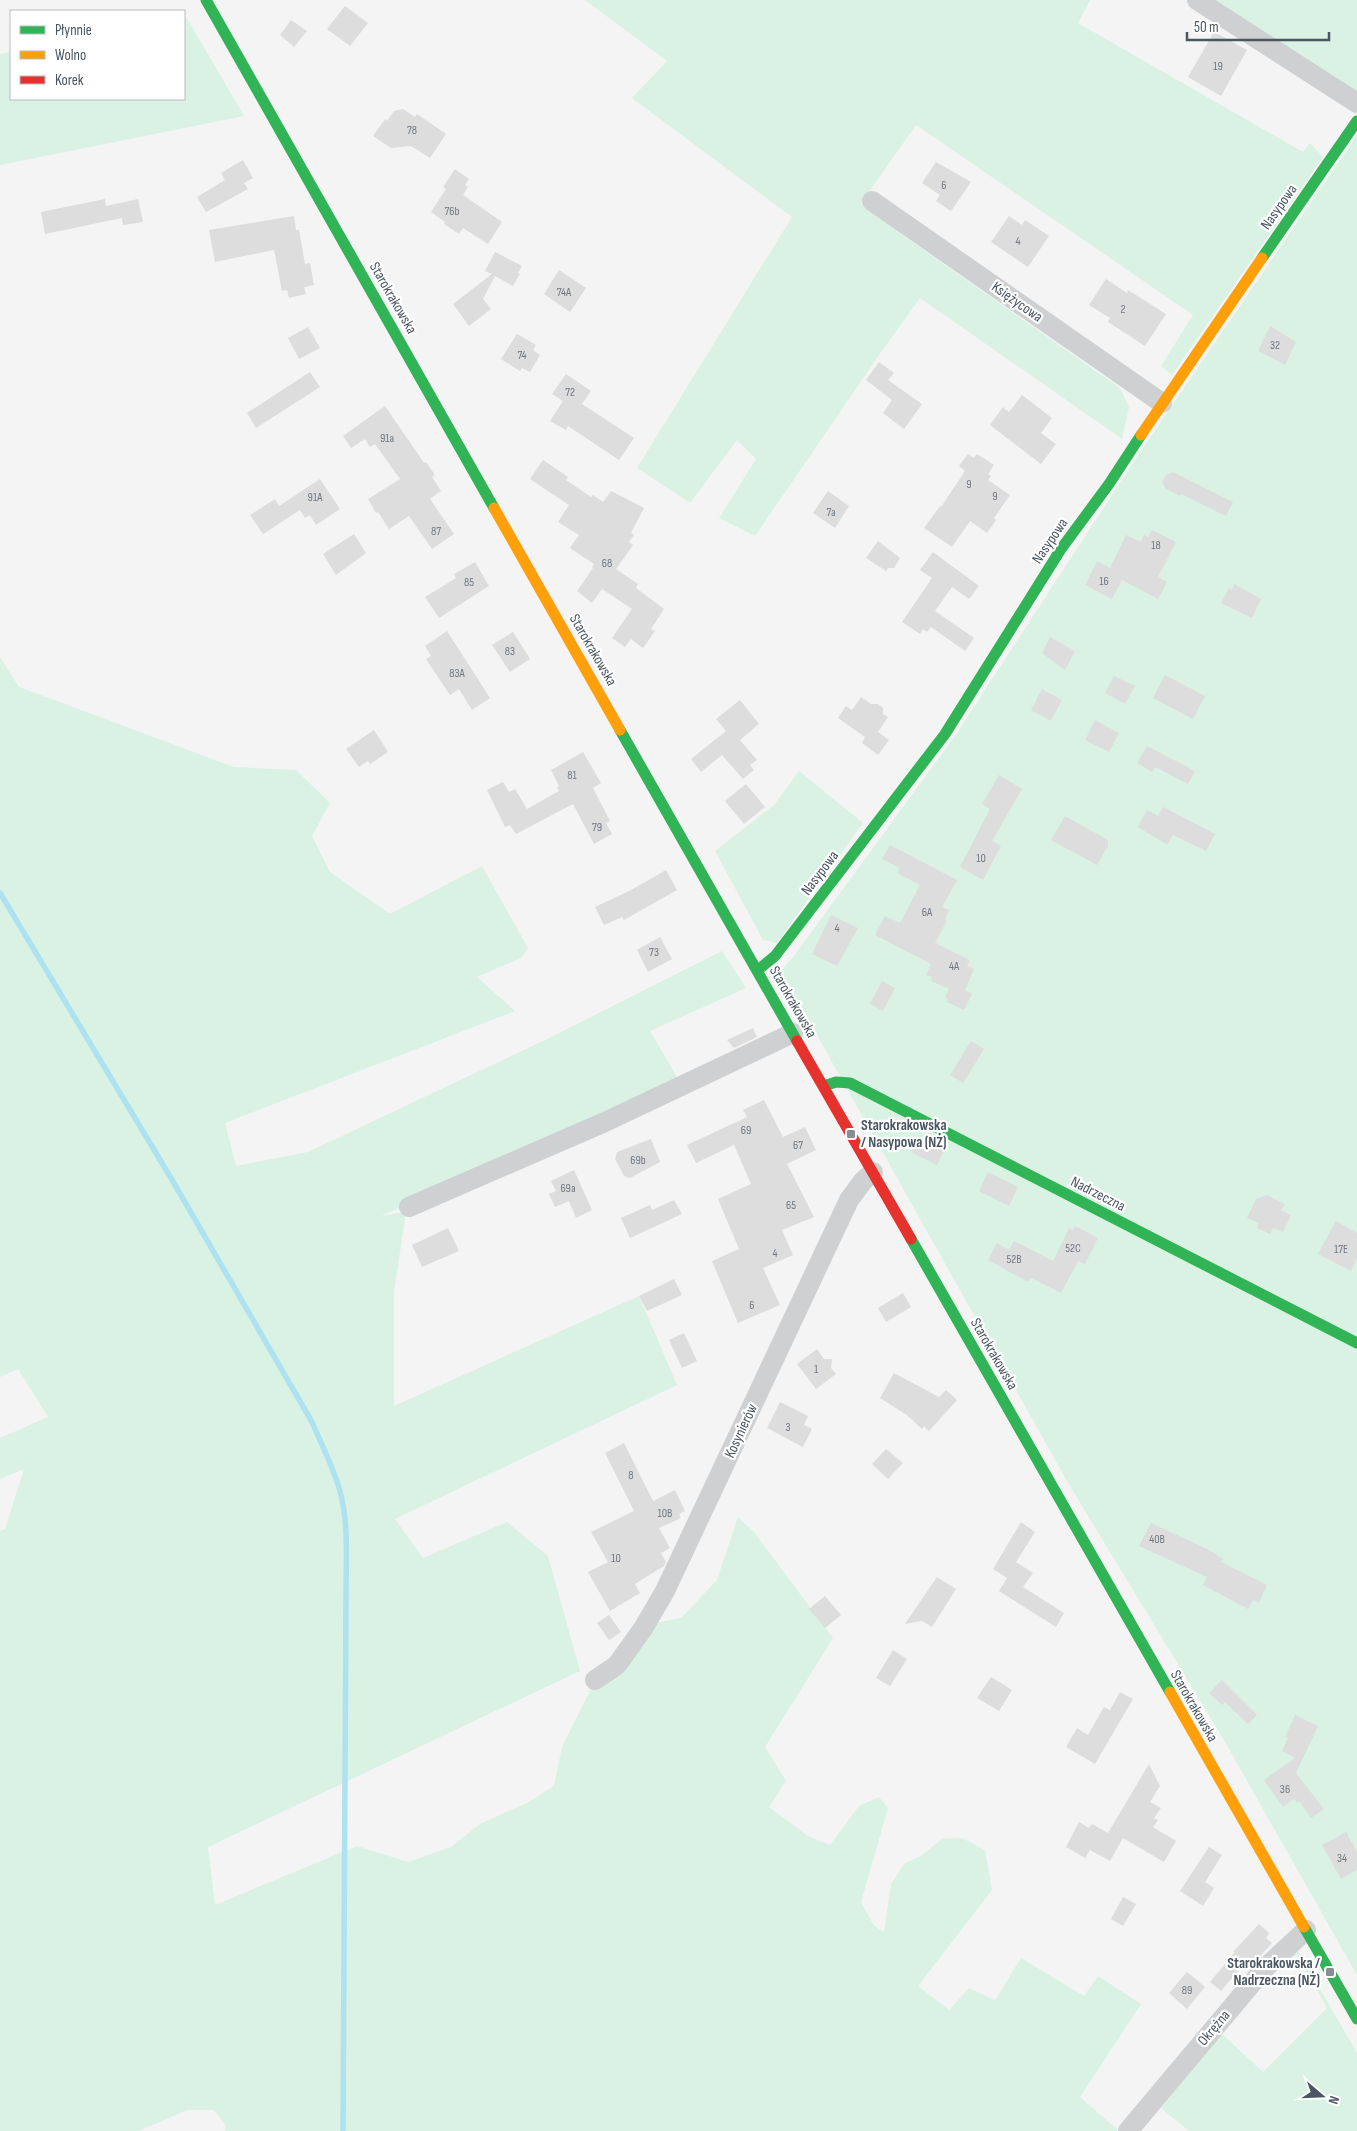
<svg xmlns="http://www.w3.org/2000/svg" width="1357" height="2131" font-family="'Sofia Sans Condensed',sans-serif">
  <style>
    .green { fill: #d9f2e3 }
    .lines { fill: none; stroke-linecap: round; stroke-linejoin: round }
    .stream { stroke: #aee2f0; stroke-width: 5.5 }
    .building { fill: #ddddde }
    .street { stroke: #ced0d2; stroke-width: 20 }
    .fast { stroke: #30b455; stroke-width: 11 }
    .slow { stroke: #ff9f0a; stroke-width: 11 }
    .jam { stroke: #e5322d; stroke-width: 11 }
    .poi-dot { fill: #868d94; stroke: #fff; stroke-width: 2 }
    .labels { text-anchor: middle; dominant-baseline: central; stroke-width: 4.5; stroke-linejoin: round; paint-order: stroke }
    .number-label { font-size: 12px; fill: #707881 }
    .street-label { font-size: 15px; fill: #4a5661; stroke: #fff }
    .poi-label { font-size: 15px; font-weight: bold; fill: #4a5661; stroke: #fff; text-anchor: start }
  </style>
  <rect width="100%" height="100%" fill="#f4f4f4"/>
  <g class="green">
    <path d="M585,0h505l-12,23 225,129 7,-9 13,14 -151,218 -11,-9 32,-51 -277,-190 -55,78 44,34 215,151 9,19 -7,32 -202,-141 -41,57 -124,181 -36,-18 37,-59 -19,-19 -47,63 -53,-35 155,-251 -160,-119 35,-37z"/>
    <path d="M1205,0h152v98z"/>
    <path d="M187,18l57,98 -244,49v-111l11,-2v47h173v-80z"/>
    <path d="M1357,135v1840l-132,-233 -158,-261 -286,-510 13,-15 161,-220 183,-281z"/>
    <path d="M0,657l19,30 215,80 62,3 34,33 -18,33 18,36 60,42 92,-48 46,82 -7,10 -44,19 38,34 -290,112 11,43 72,-14 235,-111 179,-90 24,37 -96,43 30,51 -299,134 25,-4 -12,80v114l245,-110 38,89 -282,134 28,39 84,-36 41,34 32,115 -372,176 7,58 142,-59 51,16 43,-15 29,-23 47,-21 27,-17 8,-39 41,-82 39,-40 39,-7 36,-38 21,-63 16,15 79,106 -68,109 21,34 -17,26 39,29 22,9 29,-39 20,-9 9,11 -27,94 13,24 10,6 7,-48 14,-21 16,-7 21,-17 20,-1 23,12 7,40 -74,96 31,24 20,-22 26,12 26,-42 63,38 14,-20 43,28 -61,93 38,33 -1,1h-892l1,-5 -12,-16h-27l-48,21h-139v-600l5,-2 19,-60 -24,10v-41l48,-21 -30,-48 -18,8z"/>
    <path d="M799,771l64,52 -86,120 -14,-3 -48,-89 59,-46z"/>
    <path d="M1297,1949l60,104v78h-168l-28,-23 60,-75 42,39 64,-64 -30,-53 -11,7z"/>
  </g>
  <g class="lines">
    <path class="stream" d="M0,893l171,285 141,244c10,23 21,45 28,69 9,33 6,71 6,105l-3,535"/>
  </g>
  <g class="building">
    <path d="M345,6l23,17 -18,23 -23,-17z"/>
    <path d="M291,20l16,11 -13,16 -14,-12z"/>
    <path d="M1214,32l33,18 -26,46 -33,-19z"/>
    <path d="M403,109l12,8 2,-3 29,20 -16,24 -19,-12 -20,2 -18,-12 12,-17 2,2 7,-10z"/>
    <path d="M243,160l10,18 -9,5 4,6 -42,23 -9,-15 28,-17 -4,-7z"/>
    <path d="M936,162l35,20 -20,29 -15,-10 4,-6 -18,-12z"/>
    <path d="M455,169l14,10 -4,6 3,2 -5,8 39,27 -14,22 -25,-16 -4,6 -15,-10 1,-2 -14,-10 15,-23 -3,-2z"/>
    <path d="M105,199l1,7 32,-7 5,23 -20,3 -1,-7 -77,16 -4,-22z"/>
    <path d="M294,216l2,14h3l6,34 5,-1 4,22 -10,2 2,7 -17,4 -2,-8 -5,1 -8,-41 -59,12 -6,-32z"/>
    <path d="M1009,216l13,9 3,-5 24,16 -21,31 -37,-25z"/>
    <path d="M495,252l27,14 -4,7 2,1 -7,12 -18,-10 -12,23 8,10 -22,17 -16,-22 39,-30 -7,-3z"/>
    <path d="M559,270l27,18 -16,24 -26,-18z"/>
    <path d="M1106,279l21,14 1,-3 38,24 -21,32 -37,-24 2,-4 -21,-13z"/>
    <path d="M1270,326l26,16 -11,23 -27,-14z"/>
    <path d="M308,327l12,21 -21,11 -11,-21z"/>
    <path d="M517,334l19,11 -3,5 7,5 -10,17 -8,-4 -2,3 -19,-12z"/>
    <path d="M879,362l15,11 -6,7 34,24 -18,25 -21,-16 9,-13 -26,-20z"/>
    <path d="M310,372l10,15 -64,41 -9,-15z"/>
    <path d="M566,374l25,17 -9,13 52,34 -15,22 -51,-34 -2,4 -16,-9 13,-20 -11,-7z"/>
    <path d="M1022,395l30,23 -11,15 15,11 -15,20 -51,-39 13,-18 6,5z"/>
    <path d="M385,406l39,57 2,-1 9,13 -3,2 9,14 -11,8 24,35 -22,15 -23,-33 -20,13 -11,-17 -2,1 -8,-14 32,-20 -25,-35 -5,3 -5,-8 -14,9 -8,-12z"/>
    <path d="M968,454l6,4 3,-4 17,11 -6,9 3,2 -3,4 22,15 -16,23 2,2 -9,13 -17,-12 -18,26 -28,-19 16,-22 1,1 24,-36 -6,-5z"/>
    <path d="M543,460l25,17 -2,3 25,17 2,-2 10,7 8,-11 33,17 -13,25 3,2 -5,7 4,3 -17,24 22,15 -2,4 28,21 -13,20 4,2 -12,17 -12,-9 -6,8 -13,-9 20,-29 -30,-20 -10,14 -15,-12 16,-23 -1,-1 2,-3 -24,-16 9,-13 -21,-13 11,-17 -39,-26z"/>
    <path d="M1173,472l60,30 -7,14 -45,-22 -1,2 -15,-8 -3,-6 5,-8z"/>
    <path d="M320,479l20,30 -24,16 -6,-10 -5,3 -5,-8 -37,24 -13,-19 25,-16 4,7z"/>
    <path d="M828,491l21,15 -14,22 -22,-15z"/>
    <path d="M1152,530l24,12 -18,35 9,5 -9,17 -36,-19 -10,19 -27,-14 12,-24 13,7 16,-33 15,7 3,-7 4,2z"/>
    <path d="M354,534l12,19 -30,22 -13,-21z"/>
    <path d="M878,541l22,17 -6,10h-6l-2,3 -20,-13z"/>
    <path d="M933,552l46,34 -10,13 -17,-12 -17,24 39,27 -9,13 -34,-24 -4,5 -4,-3 -3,5 -18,-12 30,-44 -12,-8z"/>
    <path d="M475,562l14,24 -50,32 -14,-21 31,-19 -2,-4z"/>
    <path d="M1234,584l27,15 -9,19 -31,-15 8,-15 3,2z"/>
    <path d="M447,631l43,67 -18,12 -13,-21 -9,6 -24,-36 5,-3 -6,-10z"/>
    <path d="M513,632l17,27 -20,13 -18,-27z"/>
    <path d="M1050,637l25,14 -10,19 -23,-17z"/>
    <path d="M1165,675l40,21 -12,23 -40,-21z"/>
    <path d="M1114,676l21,10 -10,18 -20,-11z"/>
    <path d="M1042,689l20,11 -11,21 -20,-11z"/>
    <path d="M861,697l10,7h7l5,4v6l5,3 -10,15 11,8 -11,15 -16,-12 3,-6 -27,-19 8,-12 6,4z"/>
    <path d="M740,700l19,24 -19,16 17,20 -7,5 4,5 -11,9 -21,-24 -21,17 -10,-13 35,-28 -10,-12z"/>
    <path d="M1095,720l24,13 -10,19 -24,-12z"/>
    <path d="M374,730l14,22 -18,12 -2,-3 -9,6 -13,-18z"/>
    <path d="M1147,746l48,25 -7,13 -33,-17 -3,5 -15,-9z"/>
    <path d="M583,752l18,31 -8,5 17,33 -4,2 6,11 -18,10 -21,-40 -57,30 -6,-9 -5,2 -18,-37 16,-8 6,10 6,-3 12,20 32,-18 -2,-4 2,-1 -8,-16z"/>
    <path d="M999,775l23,14 -30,52 9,5 -18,34 -23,-13 30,-58 -8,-5z"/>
    <path d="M746,784l19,23 -21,17 -19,-23z"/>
    <path d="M1163,807l52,27 -9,17 -33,-16 -5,9h-2l-28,-17 9,-17 11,6z"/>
    <path d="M1065,816l43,24v6l-11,19 -46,-25z"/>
    <path d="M890,845l67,35 -15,27 7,3 -4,9 2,1 -12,23 35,17 -3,6 7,3 -9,21 7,4 -8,16 -17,-8 1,-3 -3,-2 4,-8 -18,-8 1,-4 -6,-2 5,-11 -56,-29 10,-19 15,7 20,-38 -23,-12 3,-5 -18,-9z"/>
    <path d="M666,870l11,20 -53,30 -2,-3 -18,8 -9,-18 36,-17z"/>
    <path d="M831,915l27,13 -21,38 -25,-12z"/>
    <path d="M660,937l12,22 -24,13 -11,-22z"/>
    <path d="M882,981l13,7 -12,23 -13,-7z"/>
    <path d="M753,1028l4,9 -23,11 -7,-8z"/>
    <path d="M971,1041l13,8 -21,34 -13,-8z"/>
    <path d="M764,1100l19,37 22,-10 11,23 -29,14 27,53 -32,13 11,25 -30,13 17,37 -42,18 -26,-62 27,-12 -21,-50 33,-15 -17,-39 -38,18 -9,-18 60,-28 -4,-7z"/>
    <path d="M919,1136l26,13 -8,16 -26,-13z"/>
    <path d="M651,1139l9,23 -30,16 -6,-2 -9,-17 2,-7z"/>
    <path d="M574,1170l18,40 -16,8 -7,-17 -14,6 -6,-13 7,-3 -5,-10z"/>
    <path d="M988,1172l30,15 -9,19 -30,-15z"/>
    <path d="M1267,1195l18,9 -4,6 10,5 -8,17 -10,-4 -3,6 -13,-6 2,-5 -12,-5 9,-19z"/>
    <path d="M674,1200l8,14 -52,24 -9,-20 29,-13 2,5z"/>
    <path d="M1336,1221l21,12v26l-6,12 -33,-17z"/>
    <path d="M1075,1226l23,12 -13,26 -7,-3 -17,32 -30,-15 -3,4 -40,-22 9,-17 12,7 5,-9 39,20 16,-33 4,2z"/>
    <path d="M448,1228l11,23 -37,16 -10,-22z"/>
    <path d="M674,1279l8,16 -35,16 -8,-15z"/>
    <path d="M903,1293l8,14 -25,15 -8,-14z"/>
    <path d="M684,1333l13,28 -15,7 -13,-28z"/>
    <path d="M817,1349l7,10h8l-1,9 5,6 -20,15 -19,-25z"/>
    <path d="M894,1373l45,24 7,-7 11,10 -28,31 -5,-5 -2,3 -15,-14 -27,-17z"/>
    <path d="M780,1402l28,14 -4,9 8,4 -9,18 -36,-19z"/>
    <path d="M624,1443l29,58 22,-11 10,21 -6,3 2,4 -22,10 11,20 -9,5 5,9 -2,4 -29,18 5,9 -30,18 -22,-39 20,-10 -17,-30 43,-21 -29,-58z"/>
    <path d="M886,1449l17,14 -15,16 -16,-15z"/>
    <path d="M1021,1522l14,10 -19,30 17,11 -10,14 41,26 -8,14 -57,-36 8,-13 -14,-9z"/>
    <path d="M1151,1523l58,27 14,9 -2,3 46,23 -8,18 -6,-3 -5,9 -45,-24 4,-8 -68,-31z"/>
    <path d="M937,1577l19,12 -24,38 -10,-6 -17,3z"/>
    <path d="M825,1596l16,19 -16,13 -16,-19z"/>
    <path d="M609,1615l12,17 -12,8 -12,-17z"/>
    <path d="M893,1650l14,9 -17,27 -14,-8z"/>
    <path d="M991,1677l21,13 -13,21 -22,-13z"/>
    <path d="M1222,1680l35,35 -9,9 -23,-22 -3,3 -13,-12z"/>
    <path d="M1120,1692l13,7 -38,65 -29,-17 11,-19 11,7 16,-28 6,3z"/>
    <path d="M1295,1715l23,11 -22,47 28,36 -13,9 -12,-17 -2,2 -3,-4 -11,8 -19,-27 31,-22 -13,-7 6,-13 -3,-1z"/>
    <path d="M1149,1764l11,22 -10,16 11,6 -7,10 4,2 -5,7 23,14 -12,21 -41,-24 -13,23 -20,-11 -5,8 -19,-11 13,-25 10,6 3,-4 16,9z"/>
    <path d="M1346,1832l11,20v18l-16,9 -19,-34z"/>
    <path d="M1209,1847l13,8 -17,27 9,6 -11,18 -23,-15z"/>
    <path d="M1123,1897l13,7 -13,22 -12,-7z"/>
    <path d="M1259,1924l10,9 -3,5 6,5 -18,20 -5,-5 -28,33 -11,-9 25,-30h-2z"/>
    <path d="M1187,1972l18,15 -18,22 -18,-16z"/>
  </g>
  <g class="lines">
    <g class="street">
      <path d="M1197,0l160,103"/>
      <path d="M872,201l290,202"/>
      <path d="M409,1207l196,-85 188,-89"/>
      <path d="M595,1680l22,-15 27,-38 21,-36 184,-391 14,-19 10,-9"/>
      <path d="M1128,2131l136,-162 42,-39"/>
    </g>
    <g class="fast">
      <path d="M206,0l288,508"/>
      <path d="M1262,258l95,-137"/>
      <path d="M620,730l177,311"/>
      <path d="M758,970l17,-14 170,-222 116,-185 48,-65 32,-49"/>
      <path d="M824,1086l12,-4 14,1 507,260"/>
      <path d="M911,1239l259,453"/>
      <path d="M1304,1927l53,92"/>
    </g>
    <g class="slow">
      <path d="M1141,435l121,-177"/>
      <path d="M494,508l126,222"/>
      <path d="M1170,1692l134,235"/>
    </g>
    <path class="jam" d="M797,1041l114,198"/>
  </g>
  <g class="poi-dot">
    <rect x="846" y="1129" width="10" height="10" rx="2.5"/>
    <rect x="1325" y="1967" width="10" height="10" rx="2.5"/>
  </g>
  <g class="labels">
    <g class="number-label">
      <text x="1218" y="66">19</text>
      <text x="412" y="130">78</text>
      <text x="944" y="185">6</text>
      <text x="452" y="211">76b</text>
      <text x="1018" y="241">4</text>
      <text x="564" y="292">74A</text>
      <text x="1123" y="309">2</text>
      <text x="1275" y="345">32</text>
      <text x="522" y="355">74</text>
      <text x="570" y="392">72</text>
      <text x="387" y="438">91a</text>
      <text x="969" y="484">9</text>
      <text x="995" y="496">9</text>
      <text x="315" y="497">91A</text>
      <text x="831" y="512">7a</text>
      <text x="436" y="531">87</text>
      <text x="1156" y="545">18</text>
      <text x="607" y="563">68</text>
      <text x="1104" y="581">16</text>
      <text x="469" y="582">85</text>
      <text x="510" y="651">83</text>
      <text x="457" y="673">83A</text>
      <text x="572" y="775">81</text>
      <text x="597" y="827">79</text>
      <text x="981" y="858">10</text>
      <text x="927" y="912">6A</text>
      <text x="837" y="928">4</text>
      <text x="654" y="952">73</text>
      <text x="954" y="966">4A</text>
      <text x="746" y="1130">69</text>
      <text x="798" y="1145">67</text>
      <text x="638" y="1160">69b</text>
      <text x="568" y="1188">69a</text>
      <text x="791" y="1205">65</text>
      <text x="1073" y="1248">52C</text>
      <text x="1341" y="1249">17E</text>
      <text x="775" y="1253">4</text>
      <text x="1014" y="1259">52B</text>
      <text x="752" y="1305">6</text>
      <text x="816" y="1369">1</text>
      <text x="788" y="1427">3</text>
      <text x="631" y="1475">8</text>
      <text x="665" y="1513">10B</text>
      <text x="1157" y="1539">40B</text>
      <text x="616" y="1558">10</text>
      <text x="1285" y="1789">36</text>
      <text x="1342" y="1858">34</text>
      <text x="1187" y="1990">89</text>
    </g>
    <g class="street-label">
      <text transform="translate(1279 207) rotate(-55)">Nasypowa</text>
      <text transform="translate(393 298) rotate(60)">Starokrakowska</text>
      <text transform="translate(1017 302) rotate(35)">Księżycowa</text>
      <text transform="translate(1050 541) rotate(-56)">Nasypowa</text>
      <text transform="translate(593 650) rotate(60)">Starokrakowska</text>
      <text transform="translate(820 873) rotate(-53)">Nasypowa</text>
      <text transform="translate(793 1002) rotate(60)">Starokrakowska</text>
      <text transform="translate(1098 1194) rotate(27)">Nadrzeczna</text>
      <text transform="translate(994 1354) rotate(60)">Starokrakowska</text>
      <text transform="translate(741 1431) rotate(-65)">Kosynierów</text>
      <text transform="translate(1194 1706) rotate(60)">Starokrakowska</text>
      <text transform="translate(1214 2028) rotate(-50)">Okrężna</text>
    </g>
    <g class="poi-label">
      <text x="861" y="1125">Starokrakowska<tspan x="861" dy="17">/ Nasypowa (NŻ)</tspan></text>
      <text x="1320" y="1963" text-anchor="end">Starokrakowska /<tspan x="1320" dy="17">Nadrzeczna (NŻ)</tspan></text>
    </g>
  </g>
  <rect x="10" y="10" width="175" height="90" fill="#ffffff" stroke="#b7bbc0"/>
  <rect x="20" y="26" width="25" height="8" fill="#30b455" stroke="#b7bbc0"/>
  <text x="55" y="35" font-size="15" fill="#4a5661">Płynnie</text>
  <rect x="20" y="51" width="25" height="8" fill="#ff9f0a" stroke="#b7bbc0"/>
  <text x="55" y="60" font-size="15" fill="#4a5661">Wolno</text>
  <rect x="20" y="76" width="25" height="8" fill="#e5322d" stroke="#b7bbc0"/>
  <text x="55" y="85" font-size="15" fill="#4a5661">Korek</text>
  <g transform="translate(1322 2096) rotate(109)" stroke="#ffffff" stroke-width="4" paint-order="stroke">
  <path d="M0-4L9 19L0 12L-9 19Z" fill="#4a5661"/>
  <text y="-8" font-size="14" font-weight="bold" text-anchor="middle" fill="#4a5661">N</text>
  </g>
  <path d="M1187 32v8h142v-8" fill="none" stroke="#4a5661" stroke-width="2.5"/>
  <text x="1194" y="32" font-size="15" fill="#4a5661" stroke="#ffffff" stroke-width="4" paint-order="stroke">50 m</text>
</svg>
